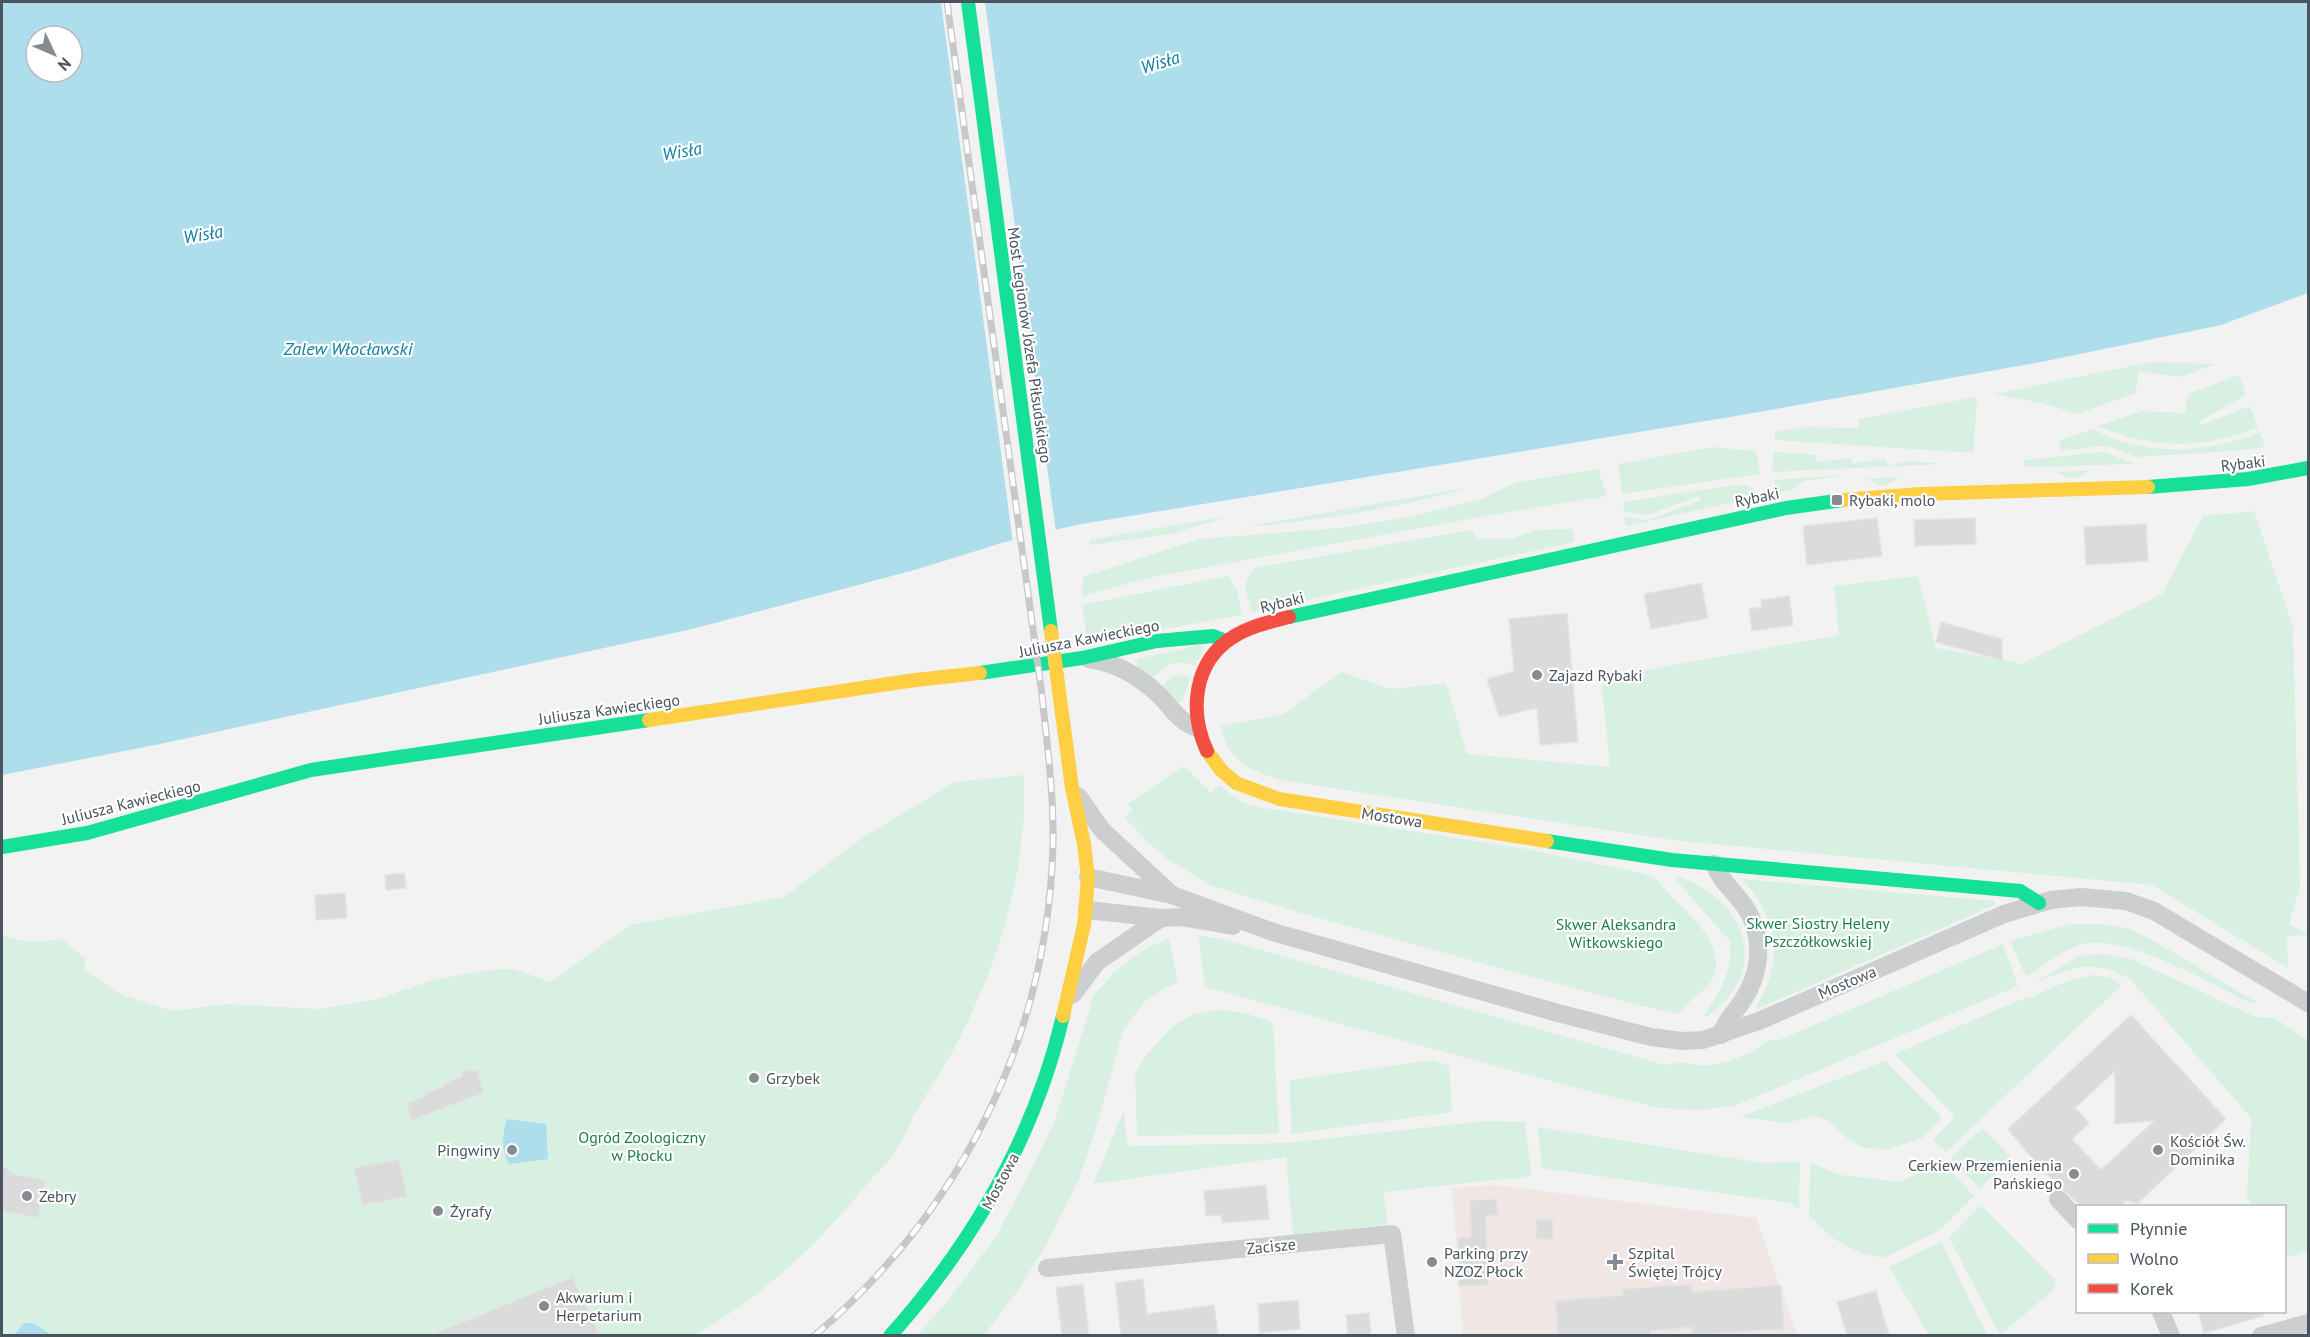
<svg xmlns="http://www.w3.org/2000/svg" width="2310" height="1337" font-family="'PT Sans',sans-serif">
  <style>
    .medical { fill: #f0e6e4 }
    .green { fill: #d8f0e2 }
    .water { fill: #aedeec; fill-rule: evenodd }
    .pier { fill: #f2f2f2 }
    .building { fill: #dbdbdc; stroke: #e4e4e5; stroke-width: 1.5; fill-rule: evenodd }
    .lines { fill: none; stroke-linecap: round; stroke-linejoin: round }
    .street { stroke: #ccced0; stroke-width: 18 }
    .fast { stroke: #16e098; stroke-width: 14 }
    .slow { stroke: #ffcf43; stroke-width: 14 }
    .jam { stroke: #f24e42; stroke-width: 14 }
    .rail-casing { stroke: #c7c8ca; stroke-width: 7 }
    .rail { stroke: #fff; stroke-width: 4.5; stroke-dasharray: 14; stroke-linecap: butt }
    .poi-dot { fill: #848b92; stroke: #fff; stroke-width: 2 }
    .labels { text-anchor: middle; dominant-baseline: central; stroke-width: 4.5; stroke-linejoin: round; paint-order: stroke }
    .street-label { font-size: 16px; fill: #49545e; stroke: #fff }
    .poi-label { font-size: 16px; fill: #49545e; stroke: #fff; text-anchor: start }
    .park-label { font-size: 16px; fill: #1b7f4f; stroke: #fff }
    .water-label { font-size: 18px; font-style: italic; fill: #1180a2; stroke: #fff }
  </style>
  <rect width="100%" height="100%" fill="#f2f2f2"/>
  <path class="medical" d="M1495,1185l261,33 41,117h-334l-11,-147z"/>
  <g class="green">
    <path d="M2152,362l63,2 -34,13 -43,-6 -2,22 -59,21 -36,-11 -47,-9z"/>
    <path d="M2239,375l7,20 -46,26 1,4 49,-19 8,21c-54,22 -105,23 -160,-1l44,-15 43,2 3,-19z"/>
    <path d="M1975,397l2,5 -4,51 -198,-13v-8l31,-5 52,1 1,-9z"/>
    <path d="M2093,429c53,29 112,24 167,4l5,14 -34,4 -94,6 -31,-11 -45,4 -2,-9z"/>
    <path d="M1713,447l43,4 4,23 -138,20 -4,-30z"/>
    <path d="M1774,452l41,3 2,7 34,-4 2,6 23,-5 10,1 2,6 21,-5 34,3 -171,8z"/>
    <path d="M2103,452l32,12 -110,3 -1,-7z"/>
    <path d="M1598,469l9,27 -121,20 -338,62 -66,18 1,-19 116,-38 140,-11 70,-11 73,-18 35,-17z"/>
    <path d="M2088,471c-12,9 -19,9 -31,1z"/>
    <path d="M1848,475l-44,6 -10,8 -17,4 -3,-13z"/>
    <path d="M1899,477c-13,10 -19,11 -32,2z"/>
    <path d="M1735,485c11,0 19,0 22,12l-131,29 -2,-9 24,3 53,-20 -2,-4 -52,19 -23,-3 -1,-10z"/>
    <path d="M1471,487c-74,22 -150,33 -227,40z"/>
    <path d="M2254,511l39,116 7,258 -11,39 19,11 -21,1 1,32 -136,-83 -480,-45 -392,-60c-31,-10 -53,-19 -59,-54l63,-12 57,-42 50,17 55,-6 21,71 143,13 -9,-89 238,-43 -5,-49 84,-10 18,72 86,16 140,-70 41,-78z"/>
    <path d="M1230,516l-59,18 -81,11 -1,-5z"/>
    <path d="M1572,529l3,13 -323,70c-5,-19 -12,-28 3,-44l216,-38 7,9h34l23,-9z"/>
    <path d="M1228,576l9,14 5,25 -154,28 -6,-38z"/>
    <path d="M1200,645l5,3 -10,18c-20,-8 -28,-2 -43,12l-16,-12 2,-7z"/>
    <path d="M1182,675l8,3 -7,22 -4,3 -17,-17 10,-9z"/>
    <path d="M1184,766l27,27 8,-8 21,16 12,5 274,43 115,24c4,2 10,3 14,5 5,3 10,12 15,17 19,20 53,46 45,78 -6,20 -27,24 -36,41l-42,-9 -120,-32 -220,-61 -87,-27 -41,-25 -20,-17 -25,-26 9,-6 -5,-7z"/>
    <path d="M1024,775c4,89 -22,179 -62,258 -13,28 -31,53 -46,79 -8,13 -12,28 -21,40 -8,13 -21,23 -30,34 -50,62 -101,109 -170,149h-693v-401c15,10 42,8 60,5l24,20 -2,10 38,26 51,16 54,-7 93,5 58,-10 58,-20 61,-10h17l36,13 80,-57 154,-28 78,-59 93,-56z"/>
    <path d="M1677,876c69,24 96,93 30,141l-3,-1c17,-26 28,-43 26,-75l-54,-61z"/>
    <path d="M1742,879l253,22v4l-236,103 -3,-1c29,-47 22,-88 -14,-128z"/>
    <path d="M2070,924h32l25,4 27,13 105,63 -13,-3c-41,-20 -114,-64 -160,-58 -19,3 -44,24 -60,34l-16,-36z"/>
    <path d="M1198,935l28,5 439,125 16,-3 22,4 23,-4 26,-10 16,-12h11l224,-96 15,42 -284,120 -36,4 -37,-2 -73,-17 -383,-104z"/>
    <path d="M1169,938l9,45 -11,4 -24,16 -20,28 -26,94 -19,57 -33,65 -28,45 -33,43h-67l29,-32 49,-65 30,-56 29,-59 40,-128 21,-24 28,-21z"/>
    <path d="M2103,954l28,5 125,58 19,1 33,23v209l-23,8 -1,-52h-32l-5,-10 4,-78 -121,-139c-39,-22 -59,-11 -98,5l47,-28z"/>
    <path d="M2093,975l17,2 11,9 -175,166 -13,-12 22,-23 -60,-63 125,-54c16,-3 22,-8 36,-14 12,-6 24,-8 37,-11z"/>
    <path d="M1219,1010l26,3 28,9 6,112 -142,2 -2,-62 12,-20 27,-29 20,-11z"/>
    <path d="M1434,1060l15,6 3,46 -161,22 -1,-54z"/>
    <path d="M1885,1061l57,56 -19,21 -35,11 -24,-1 -16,-9 -20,-18 -14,-5 -27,7 -47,-6z"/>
    <path d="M1124,1110l3,36 159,-3 199,-22 40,1 7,54 -148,16 3,32 -94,12 -7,-79 -193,27z"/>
    <path d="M1537,1127l226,36 37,-1 -1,48 -9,-7 -248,-35z"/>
    <path d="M1983,1128l28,29 -31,32 -29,-31z"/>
    <path d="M1943,1162l31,34 -34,34 -57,28 -23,-5 -26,-14 -25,-23 1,-53 31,12 58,7z"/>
    <path d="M1981,1205l76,77 -5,9 -52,44 -51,-97z"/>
    <path d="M1941,1242l46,93h-58l-40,-68z"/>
  </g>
  <g class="water">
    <path d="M2,2h2306v291l-87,32 -180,37 -305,54 -660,109 -71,17 -87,27 -226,60 -532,115 -158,31zM36,36h36v36h-36z"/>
    <path d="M507,1119l39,5 2,35 -39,5c-8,-15 -7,-29 -2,-45z"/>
    <path d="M24,1323h9l18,12h-37z"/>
  </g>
  <path class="pier" d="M941,2h44l71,531 -43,10z"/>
  <g class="building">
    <path d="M1877,518l5,38 -75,9 -4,-39z"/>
    <path d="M1975,518l1,26 -61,2 -1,-26z"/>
    <path d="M2146,524l2,37 -62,4 -2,-38z"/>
    <path d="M1701,583l7,35 -57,11 -7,-35z"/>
    <path d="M1789,596l4,29 -41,6 -3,-22 13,-2 -1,-7z"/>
    <path d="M1567,613l11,129 -38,3 -3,-37 -38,9 -12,-38 27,-8 -5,-52z"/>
    <path d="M1941,622l61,17v21l-66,-18z"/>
    <path d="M404,873l2,15 -20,2 -1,-15z"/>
    <path d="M345,893l2,25 -31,2 -1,-25z"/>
    <path d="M2131,1015l95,104 -89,85 -9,-4 -8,6h-39l-40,-37 -33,-40zM2115,1071v53l39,-3 -53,49 -29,-31 17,-16 -14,-15z"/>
    <path d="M477,1070l7,23 -72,27 -6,-17 20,-7 -1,-3 19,-7 -1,-2 19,-8 -1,-5z"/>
    <path d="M399,1159l8,38 -45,8 -8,-37z"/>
    <path d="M2,1165l11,9 32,6 -7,38 -36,-7z"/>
    <path d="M1266,1185l3,34 -47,4 -1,-8 -15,1 -2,-25z"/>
    <path d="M1496,1199l2,16 -12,1 2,69 -29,1 -1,-48h13l-1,-38z"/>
    <path d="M1536,1219l17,1v19h-17z"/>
    <path d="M573,1277l26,58h-168z"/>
    <path d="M1143,1279l4,35 67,-9 4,30h-97l-6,-52z"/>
    <path d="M1083,1284l6,51h-27l-6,-47z"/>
    <path d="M1691,1284l1,8 89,-7 3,44 -92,6v-8l-42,4 1,4h-93l-3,-34 68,-6v-6z"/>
    <path d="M1876,1291l13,44h-42l-10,-33z"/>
    <path d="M1298,1300l2,29 -40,4 -2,-29z"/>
    <path d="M2198,1311h65v5l-59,17z"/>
    <path d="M1369,1313l2,22h-23l-2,-20z"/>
  </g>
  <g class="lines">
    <g class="street">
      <path d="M1089,659c28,4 50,17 70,36 13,13 20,27 38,33"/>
      <path d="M1078,796l24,34 68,63"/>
      <path d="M1714,864c7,19 25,31 35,49 15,29 11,61 -6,87 -9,14 -17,19 -22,35"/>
      <path d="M1088,877l84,18 101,37 285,81 93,24 32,4 20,-1 56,-19 245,-107 47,-14 30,-3 45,4 28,10 154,92"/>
      <path d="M1087,910l74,8 20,-1 52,9"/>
      <path d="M1073,994l24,-32 64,-44"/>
      <path d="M2058,1199l20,21"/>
      <path d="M1047,1268l345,-34 14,102"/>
      <path d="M2161,1312l10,24"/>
      <path d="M2261,1336l47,-13"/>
    </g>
    <g class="fast">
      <path d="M968,2l83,629"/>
      <path d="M2148,487l100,-8 60,-11"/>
      <path d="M1289,617l497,-109 57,-8"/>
      <path d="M980,673l102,-15 75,-17 56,-5 13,5"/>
      <path d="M1547,841l125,19 348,31 19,12"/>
      <path d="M2,847l85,-14 224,-63 338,-50"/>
      <path d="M890,1336c83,-93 144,-197 173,-320"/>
    </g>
    <g class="slow">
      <path d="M1843,500l77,-6 228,-7"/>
      <path d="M1051,631l21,157 12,56 4,34 -4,47 -21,91"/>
      <path d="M649,720l266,-40 65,-7"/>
      <path d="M1207,751l14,19 15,13 43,16 268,42"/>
    </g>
    <path class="jam" d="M1207,751c-18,-39 -14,-89 26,-114 17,-11 37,-15 56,-20"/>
    <g class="rail-casing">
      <path id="rail" d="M814,1336c147,-125 234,-298 239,-492 1,-50 -6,-100 -11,-149l-95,-693"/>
    </g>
    <use href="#rail" class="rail"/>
  </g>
  <g class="poi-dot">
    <rect x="1831" y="494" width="12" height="12" rx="3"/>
    <circle cx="1537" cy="675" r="6"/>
    <circle cx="754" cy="1078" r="6"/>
    <circle cx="512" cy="1150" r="6"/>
    <circle cx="2158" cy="1150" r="6"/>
    <circle cx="2074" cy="1174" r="6"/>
    <circle cx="27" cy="1196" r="6"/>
    <circle cx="438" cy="1211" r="6"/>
    <circle cx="1432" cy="1262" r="6"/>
    <path d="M1612 1253h6v6h6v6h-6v6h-6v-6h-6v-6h6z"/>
    <circle cx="544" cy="1306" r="6"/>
  </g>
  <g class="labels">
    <g class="street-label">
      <text transform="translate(1030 345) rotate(82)">Most Legionów Józefa Piłsudskiego</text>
      <text transform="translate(2243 463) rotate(-7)">Rybaki</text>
      <text transform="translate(1757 497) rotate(-12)">Rybaki</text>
      <text transform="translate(1282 602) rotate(-14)">Rybaki</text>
      <text transform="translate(1089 638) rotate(-11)">Juliusza Kawieckiego</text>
      <text transform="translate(609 709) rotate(-8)">Juliusza Kawieckiego</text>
      <text transform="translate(131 802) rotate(-14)">Juliusza Kawieckiego</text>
      <text transform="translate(1392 817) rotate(9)">Mostowa</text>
      <text transform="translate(1847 982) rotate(-23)">Mostowa</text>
      <text transform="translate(1000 1181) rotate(-62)">Mostowa</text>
      <text transform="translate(1271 1246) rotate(-6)">Zacisze</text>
    </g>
    <g class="poi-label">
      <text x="1849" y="500">Rybaki, molo</text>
      <text x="1549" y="675">Zajazd Rybaki</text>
      <text x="766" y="1078">Grzybek</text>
      <text x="2170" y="1141">Kościół Św.<tspan x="2170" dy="18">Dominika</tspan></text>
      <text x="500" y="1150" text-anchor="end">Pingwiny</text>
      <text x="2062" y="1165" text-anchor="end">Cerkiew Przemienienia<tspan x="2062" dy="18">Pańskiego</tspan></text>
      <text x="39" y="1196">Zebry</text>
      <text x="450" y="1211">Żyrafy</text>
      <text x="1444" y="1253">Parking przy<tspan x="1444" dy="18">NZOZ Płock</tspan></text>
      <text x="1628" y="1253">Szpital<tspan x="1628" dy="18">Świętej Trójcy</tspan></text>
      <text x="556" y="1297">Akwarium i<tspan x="556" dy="18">Herpetarium</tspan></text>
    </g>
    <g class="park-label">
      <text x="1818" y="923">Skwer Siostry Heleny<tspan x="1818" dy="18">Pszczółkowskiej</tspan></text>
      <text x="1616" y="924">Skwer Aleksandra<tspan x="1616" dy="18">Witkowskiego</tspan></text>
      <text x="642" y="1137">Ogród Zoologiczny<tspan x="642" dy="18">w Płocku</tspan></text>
    </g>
    <g class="water-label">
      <text transform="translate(1160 62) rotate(-17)">Wisła</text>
      <text transform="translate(682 151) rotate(-10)">Wisła</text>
      <text transform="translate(203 234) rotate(-10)">Wisła</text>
      <text x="348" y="348">Zalew Włocławski</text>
    </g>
  </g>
  <rect width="2310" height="1337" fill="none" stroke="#49545e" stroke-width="6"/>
  <rect x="2076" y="1205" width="210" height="108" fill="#ffffff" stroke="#b6bbbf" stroke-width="1.5"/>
  <rect x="2088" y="1224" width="30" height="9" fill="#16e098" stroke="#b6bbbf" stroke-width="1.5"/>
  <text x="2130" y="1235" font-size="18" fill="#49545e">Płynnie</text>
  <rect x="2088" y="1254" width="30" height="9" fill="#ffcf43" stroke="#b6bbbf" stroke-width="1.5"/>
  <text x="2130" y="1265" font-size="18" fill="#49545e">Wolno</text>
  <rect x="2088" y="1284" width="30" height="9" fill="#f24e42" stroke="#b6bbbf" stroke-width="1.5"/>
  <text x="2130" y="1295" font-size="18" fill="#49545e">Korek</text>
  <g transform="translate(54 54) rotate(134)"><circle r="28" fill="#ffffff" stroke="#b6bbbf" stroke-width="1.5"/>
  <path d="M0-4.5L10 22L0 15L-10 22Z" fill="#848b92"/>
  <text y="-9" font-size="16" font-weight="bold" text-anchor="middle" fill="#49545e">N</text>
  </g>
</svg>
